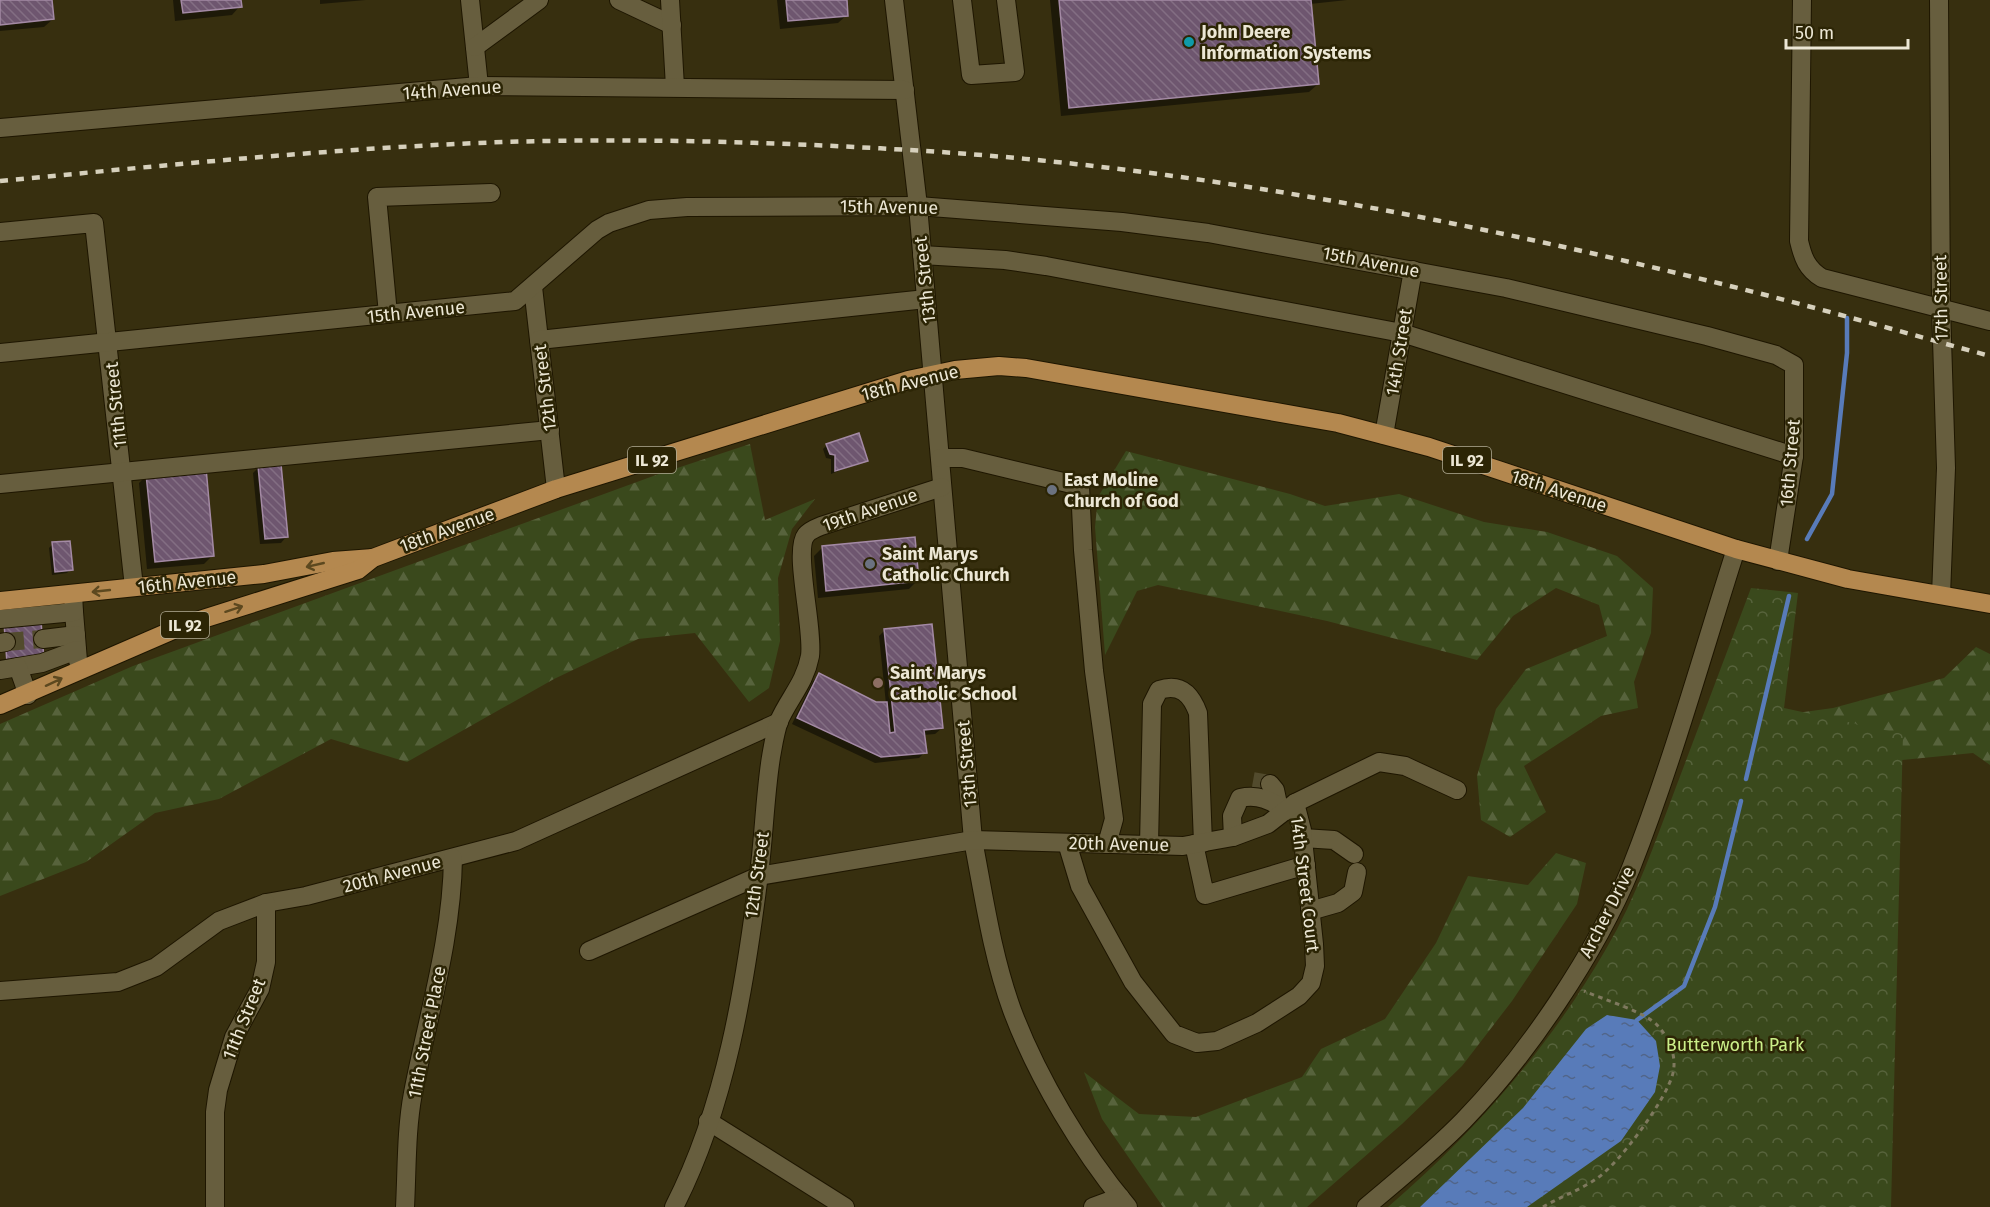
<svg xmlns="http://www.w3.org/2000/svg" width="1990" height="1207" font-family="'Fira Sans',sans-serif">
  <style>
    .forest { fill: url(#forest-firs) }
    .park { fill: url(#park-crowns) }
    .water { fill: url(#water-ripples) }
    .shadow { fill: #0007 }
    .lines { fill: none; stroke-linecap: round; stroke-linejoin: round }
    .stream { stroke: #587bb9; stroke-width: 4.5 }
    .building { fill: url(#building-back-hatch); stroke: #a48aa5; stroke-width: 1.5 }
    .minor-tunnel { stroke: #524b2d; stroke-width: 18; stroke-dasharray: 18 9; stroke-linecap: butt }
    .minor-casing { stroke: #1e1600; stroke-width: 20 }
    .major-casing { stroke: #1e1600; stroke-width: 20 }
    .path { stroke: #7f795e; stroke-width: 3; stroke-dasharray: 4.5 4.5; stroke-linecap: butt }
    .minor { stroke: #675e3e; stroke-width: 18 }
    .major { stroke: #b4884f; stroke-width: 18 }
    .rail { stroke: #d6d0bc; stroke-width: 4.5; stroke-dasharray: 8 8; stroke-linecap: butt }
    .oneway { stroke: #5c481f }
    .culture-dot { fill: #0f9aa8; stroke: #2c2505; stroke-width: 2 }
    .worship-dot { fill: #6b7280; stroke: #2c2505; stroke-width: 2 }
    .education-dot { fill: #8d6e63; stroke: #2c2505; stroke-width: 2 }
    .labels { text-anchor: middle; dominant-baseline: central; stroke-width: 5; stroke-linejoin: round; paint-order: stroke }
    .shield { fill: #2c2505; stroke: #b2ad97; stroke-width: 1.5 }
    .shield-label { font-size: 16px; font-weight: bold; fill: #ece7d5 }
    .poi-label { font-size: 18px; font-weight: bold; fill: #ece7d5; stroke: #2c2505; text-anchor: start }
    .street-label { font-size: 18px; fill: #ece7d5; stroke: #2c2505 }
    .park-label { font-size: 18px; fill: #cbef89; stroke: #2c2505 }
  </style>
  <defs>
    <pattern id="forest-firs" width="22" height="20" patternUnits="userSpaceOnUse" patternTransform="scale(1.5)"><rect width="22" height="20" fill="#3a491c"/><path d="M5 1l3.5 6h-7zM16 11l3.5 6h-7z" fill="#57633c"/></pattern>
    <pattern id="park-crowns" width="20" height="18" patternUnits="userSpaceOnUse" patternTransform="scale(1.5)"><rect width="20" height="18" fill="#3a491c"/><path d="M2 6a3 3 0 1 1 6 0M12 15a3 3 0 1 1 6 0" fill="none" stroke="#57633c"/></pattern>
    <pattern id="water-ripples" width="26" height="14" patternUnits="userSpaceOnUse" patternTransform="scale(1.5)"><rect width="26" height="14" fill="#587bb9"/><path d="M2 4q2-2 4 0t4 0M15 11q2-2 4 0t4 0" fill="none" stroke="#516589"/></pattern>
    <pattern id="building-back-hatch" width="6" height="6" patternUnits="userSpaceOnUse" patternTransform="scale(1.5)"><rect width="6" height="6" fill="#6e566f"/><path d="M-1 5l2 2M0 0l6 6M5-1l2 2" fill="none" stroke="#836e83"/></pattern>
  </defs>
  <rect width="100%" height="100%" fill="#372f0f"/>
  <g class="forest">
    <path d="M750,444l15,76 50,-21 -23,30 -14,49 2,63 -11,47 -20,14 -54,-69 -57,6 -84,40 -147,83 -76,-23 -112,60 -64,14 -69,49 -86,34v-172l133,-58 523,-191z"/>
    <path d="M1126,451l164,43 35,12 74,-12 85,28 63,10 70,24 36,32 -2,45 -17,49 4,26 -37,8 -77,50 22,46 -36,25 -29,-17 -4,-44 19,-67 30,-40 81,-33 -8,-31 -43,-17 -43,28 -36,44 -150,-39 -169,-36 -21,6 -32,64 -10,-128 3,-30z"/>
    <path d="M1976,647l14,7v111l-17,-12 -91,9 -100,-47 51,-7 111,-30z"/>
    <path d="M1556,853l30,10 -9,41 -65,97 -50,65 -60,58 -95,83h-144l-61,-88 -18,-47 55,42 57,3 106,-40 19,-28 64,-30 51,-76 32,-67 60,9z"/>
  </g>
  <path class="park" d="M1751,588l47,5 -14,115 119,26 -12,473h-503c86,-74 161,-159 218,-258 30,-51 49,-107 70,-162 25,-66 50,-133 75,-199z"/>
  <path class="water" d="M1607,1015l30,5 19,21 4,25 -5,26 -34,49 -94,66h-107l103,-99 63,-79z"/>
  <g class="shadow">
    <path d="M0,0h51l2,19 -9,8 -44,4z"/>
    <path d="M173,0h67v6l-8,9 -57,6z"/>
    <path d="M320,0h46l-46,4z"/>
    <path d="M777,0h68l2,15 -9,8 -58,6z"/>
    <path d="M1050,0h297l-37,4 8,80 -9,8 -248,24z"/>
    <path d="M827,445l39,15 -35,14v-15l-5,-1 -3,-9z"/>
    <path d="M259,467l28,69 -6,7 -21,1 -7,-71z"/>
    <path d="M147,475l66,80 -9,9 -57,5 -8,-86z"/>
    <path d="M53,544l18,25 -4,4 -15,2 -3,-27z"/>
    <path d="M822,548l96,32 -9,9 -91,9 -4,-42z"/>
    <path d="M885,630l57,98 -7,6 -12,1 2,17 -6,6 -44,5 -83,-39 21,-43 6,-6 59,30 8,-1 -7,-68z"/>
  </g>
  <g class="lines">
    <g class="stream">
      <path d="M1807,539l25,-45 15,-141v-35"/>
      <path d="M1746,779l43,-183"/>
      <path d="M1637,1020l47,-34 31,-79 26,-106"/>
    </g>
  </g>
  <g class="building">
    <path d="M0,0h52l2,19 -54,6z"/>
    <path d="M181,0h60l1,7 -59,6z"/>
    <path d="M786,0h61l1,16 -60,5z"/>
    <path d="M1059,0h252l8,84 -250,24z"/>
    <path d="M859,433l9,28 -33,10v-16l-5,-1 -4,-10z"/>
    <path d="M281,464l7,73 -23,2 -7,-73z"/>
    <path d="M206,468l8,88 -59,6 -9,-88z"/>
    <path d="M915,537l4,44 -93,10 -4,-45z"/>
    <path d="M70,541l3,29 -18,2 -3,-30z"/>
    <path d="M41,621l3,39 -37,3 -3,-40z"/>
    <path d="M932,624l11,104 -19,2 3,23 -46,4 -84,-39 22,-45 57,29h11l3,31 5,-1 -11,-103z"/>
  </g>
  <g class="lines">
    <g class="minor-tunnel">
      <path d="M6,642l37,-3"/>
      <path d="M1253,781l17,3"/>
    </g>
    <g class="minor-casing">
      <g id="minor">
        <path d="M470,0l9,86"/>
        <path d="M619,0l53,25"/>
        <path d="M670,0l5,87"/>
        <path d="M894,0l24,206 55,634c11,57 19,115 39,170 25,67 70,142 116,197"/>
        <path d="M962,0l9,75 44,-3 -9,-72"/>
        <path d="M1802,0l-3,241c4,17 8,28 23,37l168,43"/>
        <path d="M1939,0l2,307 5,161 -5,127"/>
        <path d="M475,47l64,-47"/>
        <path d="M0,128l479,-42 426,4"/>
        <path d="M0,232l94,-9 40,364"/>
        <path d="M922,255l83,5 41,6 356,67 392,123"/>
        <path d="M533,287l23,202"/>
        <path d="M388,314l-11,-117 114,-4"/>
        <path d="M539,340l387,-41"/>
        <path d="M0,353l515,-52 82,-71 12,-7 40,-13 38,-3 231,-1 204,16 86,11 298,55 201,48 69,19 18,10v91l-16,105"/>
        <path d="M1384,435l29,-165"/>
        <path d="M940,458h23l117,28 3,64 11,121 20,148 -7,25"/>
        <path d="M0,484l550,-54"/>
        <path d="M74,612l4,49"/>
        <path d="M0,619l74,-7 -1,-18"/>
        <path d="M43,639l33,-4"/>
        <path d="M0,643l6,-1"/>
        <path d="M18,667l24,-4 35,-13"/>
        <path d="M0,670l18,-3 10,28"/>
        <path d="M1270,784l5,6 3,14"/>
        <path d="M1233,837l-1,-21 8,-18c18,-4 31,2 46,13"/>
        <path d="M1303,838l31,2 20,14"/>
        <path d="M1067,843l13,43 53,96 41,52 23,9 20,-2 40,-18 42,-27 12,-13 4,-17 -1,-22 -12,-114 -7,-27"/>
        <path d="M1194,844l11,51 101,-30"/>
        <path d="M1149,845l3,-141 7,-14c21,-7 32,4 39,23l5,130"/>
        <path d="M1310,911l28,-8 15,-11 4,-20"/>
        <path d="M589,951l170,-75 214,-36 210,6 50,-9 35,-13 27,-21 84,-41 26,4 52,24"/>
        <path d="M0,991l118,-9 38,-15 63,-46 47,-18 40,-7 210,-55 263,-119"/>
        <path d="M708,1121l137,86"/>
        <path d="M215,1207v-95l3,-22 16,-53 26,-48 6,-27v-59"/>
        <path d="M405,1207c2,-38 1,-77 8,-114 15,-78 39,-155 40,-235"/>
        <path d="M674,1207c52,-101 71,-221 85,-333 5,-39 6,-79 12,-117 2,-11 4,-25 8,-36 10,-23 26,-38 31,-65 4,-28 -17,-105 -4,-121 3,-4 10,-7 15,-9l121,-39"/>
        <path d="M1093,1207l27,-10"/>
        <path d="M1366,1207c33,-28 68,-56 98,-87 64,-66 132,-167 167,-252 41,-104 71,-213 105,-319"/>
      </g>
    </g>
    <g class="major-casing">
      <g id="major">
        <path d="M0,601l264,-27 69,-13 40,-3"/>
        <path d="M0,705l187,-81 171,-54 15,-12 183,-69 352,-109 47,-10 44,-4 27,2 312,55 91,24 307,102 112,30 142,25"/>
      </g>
    </g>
    <path class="path" d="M1543,1207c17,-10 37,-17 53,-28 22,-14 71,-80 77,-106 4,-17 -4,-35 -15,-47 -12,-14 -56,-27 -74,-35"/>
    <use href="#minor" class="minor"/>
    <use href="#major" class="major"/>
    <path class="rail" d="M0,181c168,-16 336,-33 504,-39 135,-4 270,0 405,8 276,16 549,69 817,135 89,22 176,47 264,71"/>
  </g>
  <defs><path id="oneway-shaft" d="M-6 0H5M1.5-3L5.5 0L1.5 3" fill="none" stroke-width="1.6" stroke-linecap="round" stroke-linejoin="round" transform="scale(1.5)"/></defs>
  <g class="oneway">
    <use href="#oneway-shaft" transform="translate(315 565) rotate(167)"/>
    <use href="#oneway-shaft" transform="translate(101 591) rotate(174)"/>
    <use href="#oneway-shaft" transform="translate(234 609) rotate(-18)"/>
    <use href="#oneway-shaft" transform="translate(54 682) rotate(-25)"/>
  </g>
  <circle class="culture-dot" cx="1189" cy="42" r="6"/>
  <g class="worship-dot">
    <circle cx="1052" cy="490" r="6"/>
    <circle cx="870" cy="564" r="6"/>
  </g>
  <circle class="education-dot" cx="878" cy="683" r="6"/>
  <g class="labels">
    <g class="shield">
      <rect x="628" y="447" width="48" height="26" rx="4.5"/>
      <rect x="1443" y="447" width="48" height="26" rx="4.5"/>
      <rect x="161" y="612" width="48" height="26" rx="4.5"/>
    </g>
    <g class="shield-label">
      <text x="652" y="460">IL 92</text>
      <text x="1467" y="460">IL 92</text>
      <text x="185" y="625">IL 92</text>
    </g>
    <g class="poi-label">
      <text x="1201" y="32">John Deere<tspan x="1201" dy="21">Information Systems</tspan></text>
      <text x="1064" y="480">East Moline<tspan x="1064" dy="21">Church of God</tspan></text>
      <text x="882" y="554">Saint Marys<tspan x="882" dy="21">Catholic Church</tspan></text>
      <text x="890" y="673">Saint Marys<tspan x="890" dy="21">Catholic School</tspan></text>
    </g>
    <g class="street-label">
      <text transform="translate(452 90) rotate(-4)">14th Avenue</text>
      <text transform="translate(889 207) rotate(1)">15th Avenue</text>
      <text transform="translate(1371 262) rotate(11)">15th Avenue</text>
      <text transform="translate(925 280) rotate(-96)">13th Street</text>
      <text transform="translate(1941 298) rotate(-91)">17th Street</text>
      <text transform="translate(416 312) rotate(-6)">15th Avenue</text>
      <text transform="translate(1399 352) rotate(-81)">14th Street</text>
      <text transform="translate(910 383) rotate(-14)">18th Avenue</text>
      <text transform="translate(545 388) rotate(-97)">12th Street</text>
      <text transform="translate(116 405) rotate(-96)">11th Street</text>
      <text transform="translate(1790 463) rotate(-85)">16th Street</text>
      <text transform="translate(1559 491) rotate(18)">18th Avenue</text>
      <text transform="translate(870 510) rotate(-19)">19th Avenue</text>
      <text transform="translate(447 530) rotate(-20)">18th Avenue</text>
      <text transform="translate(187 582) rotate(-6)">16th Avenue</text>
      <text transform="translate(967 764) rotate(-95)">13th Street</text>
      <text transform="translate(1119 844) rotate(1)">20th Avenue</text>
      <text transform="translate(392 874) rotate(-15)">20th Avenue</text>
      <text transform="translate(757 875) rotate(-82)">12th Street</text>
      <text transform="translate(1305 884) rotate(83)">14th Street Court</text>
      <text transform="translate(1607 912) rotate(-63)">Archer Drive</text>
      <text transform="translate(244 1019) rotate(-68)">11th Street</text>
      <text transform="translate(427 1032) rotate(-79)">11th Street Place</text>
    </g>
    <g class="park-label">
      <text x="1735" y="1045">Butterworth Park</text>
    </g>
  </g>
  <path d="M1786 39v9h122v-9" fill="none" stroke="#ece7d5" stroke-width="3"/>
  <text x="1795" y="39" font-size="18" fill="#ece7d5" stroke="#2c2505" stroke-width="4.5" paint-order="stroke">50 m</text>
</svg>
